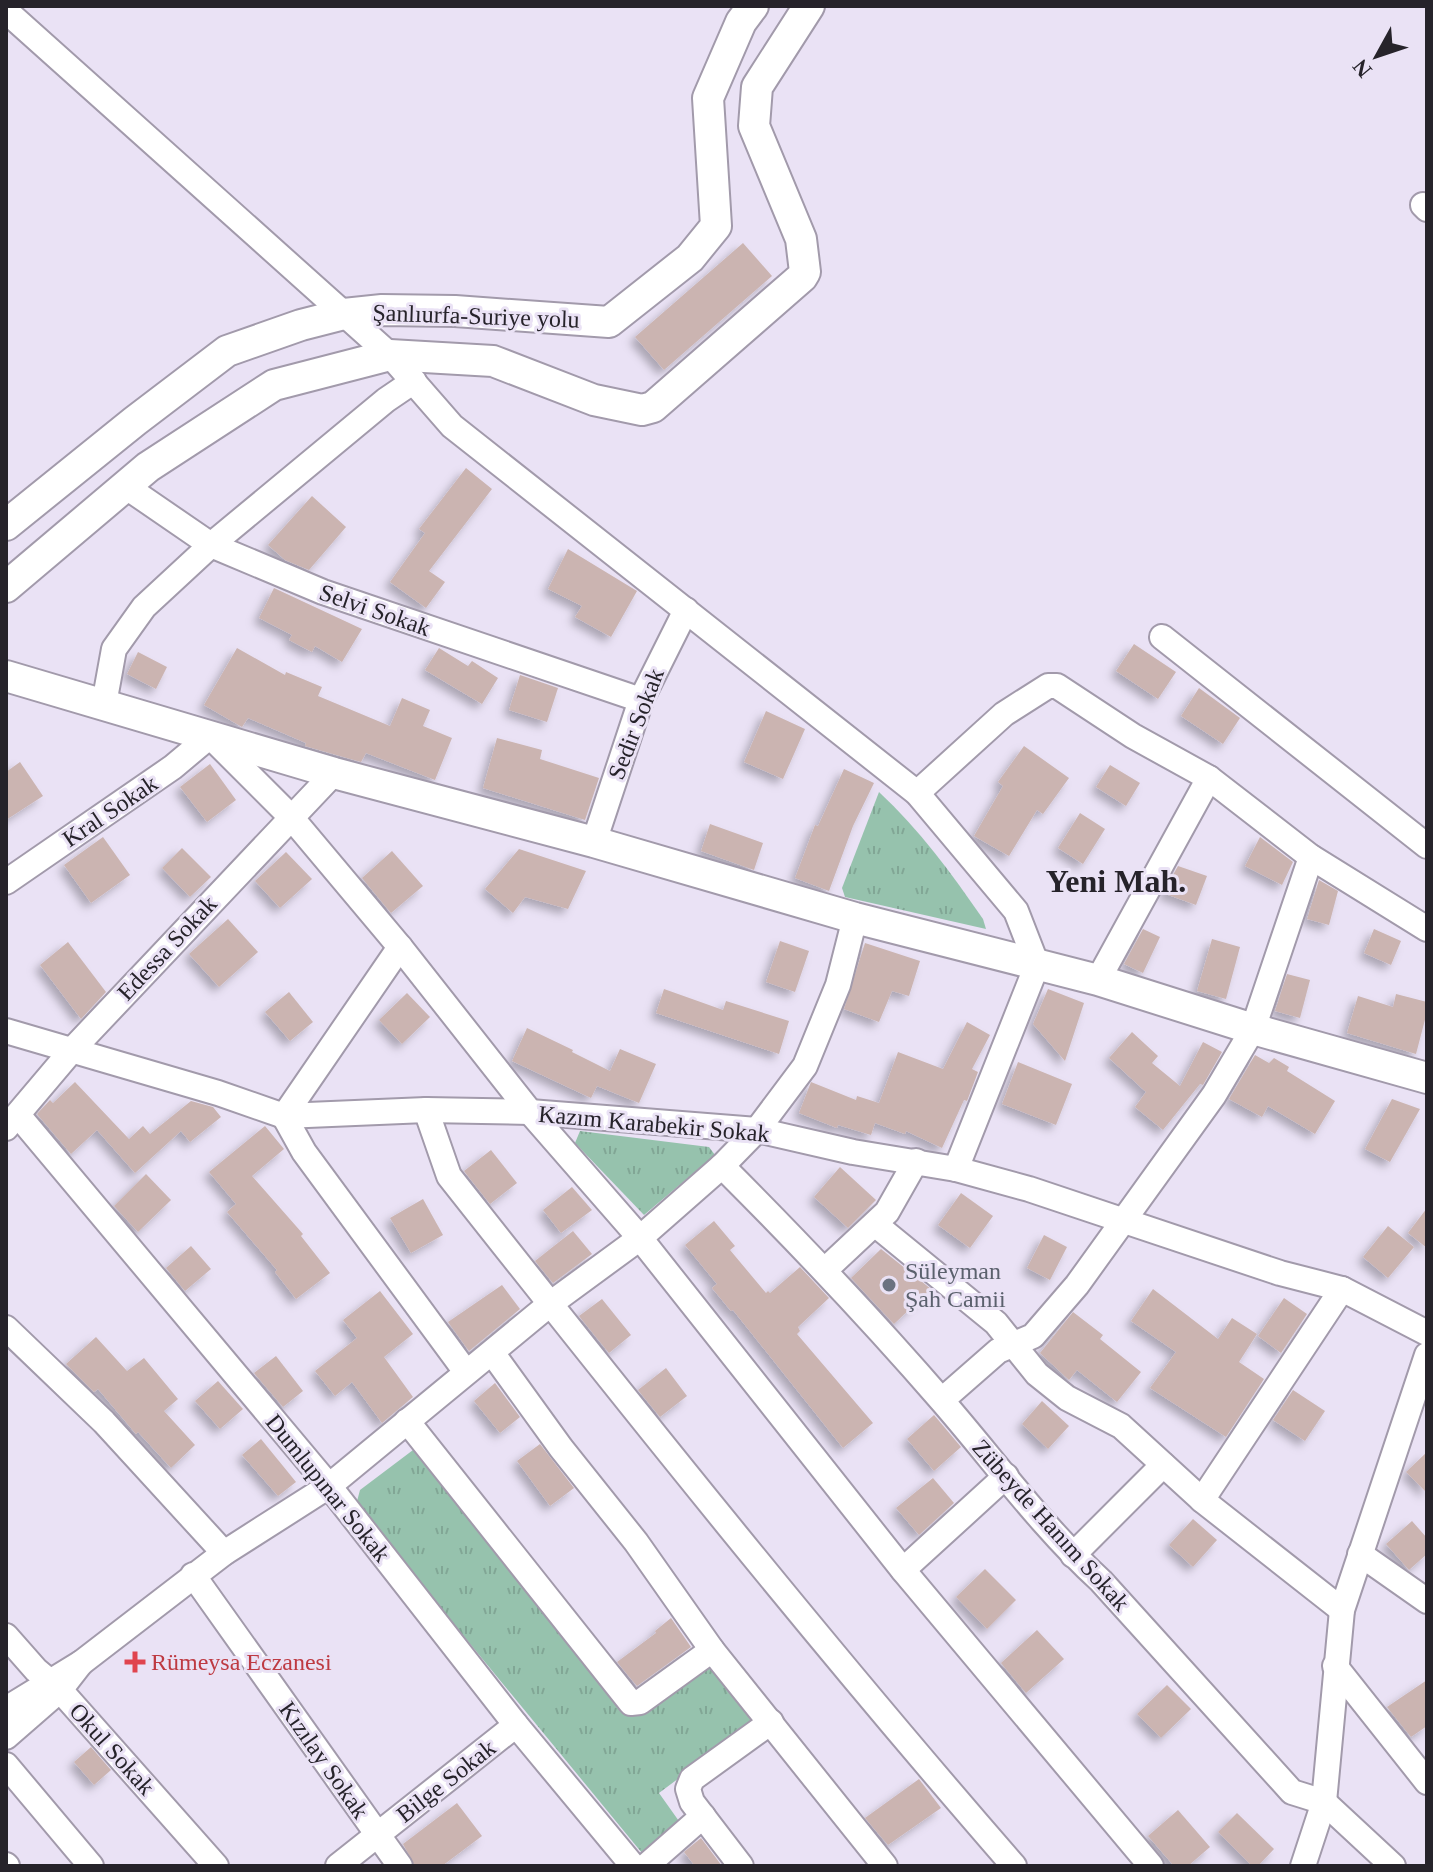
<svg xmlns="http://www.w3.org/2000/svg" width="1433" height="1872" font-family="Georgia,serif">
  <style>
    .grass { fill: url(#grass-tufts) }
    .building { fill: #cbb4b1; filter: url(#shadow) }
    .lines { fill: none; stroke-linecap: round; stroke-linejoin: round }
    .minor-casing { stroke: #a29aab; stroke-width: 28 }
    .major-casing { stroke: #a29aab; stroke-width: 34 }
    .minor { stroke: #fff; stroke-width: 24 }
    .major { stroke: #fff; stroke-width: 30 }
    .worship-dot { fill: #6b7280; stroke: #eae2f5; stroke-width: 3 }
    .health-dot { fill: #e0444e; stroke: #eae2f5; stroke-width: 3 }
    .labels { text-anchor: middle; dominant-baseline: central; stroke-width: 6; stroke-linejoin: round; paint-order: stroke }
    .street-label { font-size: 24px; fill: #26232a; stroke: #eae2f5 }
    .worship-label { font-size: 24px; fill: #5b616d; stroke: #eae2f5; text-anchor: start }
    .health-label { font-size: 24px; fill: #be3a42; stroke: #eae2f5; text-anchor: start }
    .district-label { font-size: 32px; font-weight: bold; fill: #26232a; stroke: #eae2f5 }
  </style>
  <defs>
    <pattern id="grass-tufts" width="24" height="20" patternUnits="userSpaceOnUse" patternTransform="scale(2)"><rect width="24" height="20" fill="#96c2ad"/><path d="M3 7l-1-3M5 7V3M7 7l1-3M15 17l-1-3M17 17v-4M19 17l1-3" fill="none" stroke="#81a695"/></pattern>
    <filter id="shadow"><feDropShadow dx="-5.5" dy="5.5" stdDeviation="4" flood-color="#0004"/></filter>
  </defs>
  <rect width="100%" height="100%" fill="#eae2f5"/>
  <g class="grass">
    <path d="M879,792c41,38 72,81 104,127l3,10 -141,-32 -3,-9z"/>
    <path d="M580,1131l129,16 6,8 -71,60 -69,-72z"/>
    <path d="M417,1447l209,265 82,-47 46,57 -95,71 22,31 -39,29 -286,-348 4,-15z"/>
  </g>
  <g class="building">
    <path d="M743,243l29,33 -108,94 -29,-33z"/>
    <path d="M466,468l26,21 -63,82 16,11 -19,26 -36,-26 35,-49 -6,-4z"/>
    <path d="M312,496l34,31 -37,43 -24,-10 -17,-15z"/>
    <path d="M568,549l69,42 -26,46 -36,-20 7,-11 -34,-17z"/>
    <path d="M274,588l88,41 -20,33 -27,-16 -3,6 -23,-12 3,-5 -33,-17z"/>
    <path d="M1134,644l42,28 -18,27 -42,-28z"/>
    <path d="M237,648l48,27 1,-3 36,15 -4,9 72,30 12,-28 28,12 -7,16 29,12 -17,42 -69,-27 -5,9 -56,-16 1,-3 -58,-25 -6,9 -38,-22z"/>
    <path d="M439,648l29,18 4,-5 26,17 -16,26 -57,-34z"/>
    <path d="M138,652l29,15 -11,22 -29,-15z"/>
    <path d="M520,675l38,13 -11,34 -38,-12z"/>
    <path d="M1199,688l41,30 -17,26 -42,-28z"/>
    <path d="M766,711l39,18 -22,50 -39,-17z"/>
    <path d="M497,738l45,12 -2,9 59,19 -14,42 -102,-32z"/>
    <path d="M1024,746l45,32 -26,36 -6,-4 -28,46 -35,-20 29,-50 -5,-4z"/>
    <path d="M20,762l23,34 -37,24v-48z"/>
    <path d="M210,764l26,36 -29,22 -27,-35z"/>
    <path d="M1110,765l30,18 -14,23 -30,-19z"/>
    <path d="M844,769l30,14 -21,43 -24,65 -34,-13 20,-53 3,1z"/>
    <path d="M1080,813l25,16 -22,35 -25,-16z"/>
    <path d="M710,824l53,19 -9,27 -53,-19z"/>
    <path d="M103,837l27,38 -39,28 -27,-38z"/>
    <path d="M1260,837l33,25 -11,23 -37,-19z"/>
    <path d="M182,848l29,29 -21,20 -28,-29z"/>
    <path d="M519,849l67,22 -18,38 -43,-12 -12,16 -28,-24z"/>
    <path d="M392,851l31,35 -32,27 -29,-35z"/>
    <path d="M286,852l26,27 -32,29 -25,-27z"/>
    <path d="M1178,866l29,10 -11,29 -33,-12z"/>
    <path d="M1319,880l19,11 -9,34 -22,-6z"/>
    <path d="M228,919l30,33 -39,35 -30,-33z"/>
    <path d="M1143,929l17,8 -17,36 -19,-9z"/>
    <path d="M1374,929l27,12 -10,24 -27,-12z"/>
    <path d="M1212,939l28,8 -14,52 -29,-8z"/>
    <path d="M780,941l29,10 -14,41 -29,-10z"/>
    <path d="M68,942l38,50 -25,27 -41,-54z"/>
    <path d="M865,943l55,18 -11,35 -17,-5 -13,31 -35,-13z"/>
    <path d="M1287,974l23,6 -10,38 -25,-7z"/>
    <path d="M664,989l59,21 3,-9 63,20 -10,33 -123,-41z"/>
    <path d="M1048,989l36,14 -19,58 -32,-37z"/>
    <path d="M289,992l24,30 -23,19 -25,-29z"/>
    <path d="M407,993l23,24 -28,27 -23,-24z"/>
    <path d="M1396,994l31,8v10l-11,42 -69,-21 11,-37 35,11z"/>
    <path d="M967,1022l23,13 -18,34 6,3 -11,29 -3,-1 -22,48 -36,-17 -1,3 -30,-11 -4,12 -33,-10 -1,3 -38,-15 12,-31 45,18 1,-4 22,7 19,-51 45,17z"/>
    <path d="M527,1028l46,22 -1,2 38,19 10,-22 36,15 -17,39 -42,-17 -6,12 -79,-37z"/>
    <path d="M1132,1032l26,24 -6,7 28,23 23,-44 19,10 -19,33 -3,-1 -37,46 -28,-23 11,-15 -37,-34z"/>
    <path d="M1255,1055l14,8 5,-5 15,9 -2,4 48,30 -20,33 -47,-28 -6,11 -33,-18z"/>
    <path d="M1018,1062l54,22 -16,41 -54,-21z"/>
    <path d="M75,1082l54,57 14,-13 7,8 41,-33 22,6 8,10 -31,25 -9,-11 -46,42 -38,-43 -26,24 -34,-40 13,-14 3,3z"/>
    <path d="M1392,1099l28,10 -30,53 -25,-13z"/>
    <path d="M265,1126l19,23 -32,27 51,58 -2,2 29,37 -34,26 -21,-27 2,-2 -50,-58 9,-8 -27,-32z"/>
    <path d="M491,1150l26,33 -27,21 -26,-33z"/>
    <path d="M840,1167l36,33 -28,28 -34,-31z"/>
    <path d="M146,1174l25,26 -33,32 -24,-26z"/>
    <path d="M572,1187l20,23 -31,23 -18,-23z"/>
    <path d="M961,1193l32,23 -23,32 -32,-23z"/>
    <path d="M423,1199l20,36 -32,18 -21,-35z"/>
    <path d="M1427,1208v40l-19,-15z"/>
    <path d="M714,1221l21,25 -5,4 36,43 2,-2 2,2 30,-26 29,31 -31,29 2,4 -3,3 76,89 -30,25 -110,-138 -2,1 -19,-23 5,-4 -32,-39z"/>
    <path d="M1388,1226l26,21 -26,31 -25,-21z"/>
    <path d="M573,1231l19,23 -39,29 -18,-22z"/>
    <path d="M1044,1235l23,12 -17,33 -23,-12z"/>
    <path d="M191,1246l20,23 -26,22 -19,-23z"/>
    <path d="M881,1249l50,40 -37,35 -43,-46z"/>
    <path d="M502,1285l18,24 -51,42 -21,-29z"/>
    <path d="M1153,1289l65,50 14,-21 25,16 -18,28 25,17 -38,58 -76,-49 26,-36 -45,-31z"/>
    <path d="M380,1291l33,43 -29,23 29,40 -31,26 -30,-41 -17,14 -20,-25 42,-33 -14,-18z"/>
    <path d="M1284,1298l23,16 -26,39 -23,-17z"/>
    <path d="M602,1299l29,36 -22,18 -30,-37z"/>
    <path d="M1073,1312l30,23 -3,4 41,33 -24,30 -40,-32 -8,10 -29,-27z"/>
    <path d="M96,1337l31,34 17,-13 34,41 -14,12 31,34 -24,23 -33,-36 -2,2 -38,-45 -4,3 -28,-28z"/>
    <path d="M276,1356l27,35 -20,16 -29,-34z"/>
    <path d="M666,1368l21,28 -27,21 -22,-27z"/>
    <path d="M218,1381l25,28 -23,20 -25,-28z"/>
    <path d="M495,1383l25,34 -20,16 -26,-32z"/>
    <path d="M1293,1390l32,21 -20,30 -32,-21z"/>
    <path d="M1042,1401l27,25 -21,23 -26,-25z"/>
    <path d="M934,1415l27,32 -27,24 -27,-32z"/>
    <path d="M261,1439l35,43 -18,14 -36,-41z"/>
    <path d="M540,1444l34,44 -24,18 -33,-45z"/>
    <path d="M1427,1452v41l-21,-21z"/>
    <path d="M933,1478l21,25 -35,32 -23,-27z"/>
    <path d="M1193,1519l24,21 -24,27 -24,-22z"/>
    <path d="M1412,1521l15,17v16l-18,16 -23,-26z"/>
    <path d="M985,1569l31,31 -29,29 -31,-32z"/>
    <path d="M671,1618l20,29 -54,39 -20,-24 39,-29 -1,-2z"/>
    <path d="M1037,1630l27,29 -38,34 -25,-30z"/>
    <path d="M1427,1680v46l-16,11 -24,-30z"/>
    <path d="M1167,1685l24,24 -30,29 -24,-24z"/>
    <path d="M91,1747l20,23 -17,15 -20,-23z"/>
    <path d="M919,1779l22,29 -53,37 -23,-27z"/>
    <path d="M457,1803l25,33 -40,30h-27l-12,-22z"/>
    <path d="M1178,1810l32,37 -22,19h-14l-26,-30z"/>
    <path d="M1237,1813l37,36 -16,17h-6l-34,-34z"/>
    <path d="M701,1838l21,28h-27l-11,-14z"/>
  </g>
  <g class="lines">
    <g class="minor-casing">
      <g id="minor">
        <path d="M6,11l384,344 62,71 465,367 99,118 21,54 -81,204"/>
        <path d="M1423,205l4,4"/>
        <path d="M125,486l86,59 112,47 318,108"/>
        <path d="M1162,637l265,209"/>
        <path d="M104,704l10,-55 30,-42 67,-62 175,-145 28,-19"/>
        <path d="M917,793l87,-79 44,-28h9l76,50 76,42 102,79 116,72"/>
        <path d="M594,842l47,-142 45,-90"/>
        <path d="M6,882l167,-115 37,-31 80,80 110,131 130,165 110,126 263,332 248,296"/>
        <path d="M400,947l-116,169 20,36 162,220"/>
        <path d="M1098,980l111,-202"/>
        <path d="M6,1031l212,62 66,23 142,-6 104,2 227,18 96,22 103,17 73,20 251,84 62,16 85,44"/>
        <path d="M426,1110l23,66c184,233 370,466 565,690"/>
        <path d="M18,1115l311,371 187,239 117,141"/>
        <path d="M6,1128l66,-78 262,-277"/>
        <path d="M722,1166c76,76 150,154 221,236 52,60 99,125 158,179l191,211 32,10 69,64"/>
        <path d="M876,1225l120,98 41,51 30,24 54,28 81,74 140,110"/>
        <path d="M825,1270l62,-58 29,-51"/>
        <path d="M6,1328l98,94 120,131"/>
        <path d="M493,1354l68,94 75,94 76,108 173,216"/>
        <path d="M942,1400l56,-49 35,-15 44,-51 137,-190 39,-66 58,-172"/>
        <path d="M407,1421l224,282 9,-1 72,-52"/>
        <path d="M1202,1500l140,-211"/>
        <path d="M1360,1554l67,47"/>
        <path d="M1073,1555l90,-90"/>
        <path d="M903,1570l103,-94"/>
        <path d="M193,1575l207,291"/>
        <path d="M6,1636l30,34 24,20 156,176"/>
        <path d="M81,1663l143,-110 105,-67 221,-182 90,-66 82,-72 35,-36 48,-64 33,-81 17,-67"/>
        <path d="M1335,1666l92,116"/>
        <path d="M6,1709l75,-46 -21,27 -54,47"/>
        <path d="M6,1765l85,101"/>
        <path d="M6,1865l1,1"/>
        <path d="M338,1866l178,-141"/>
        <path d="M646,1866l57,-50"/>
        <path d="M741,1866l-49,-64 -4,-13 4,-10 79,-57"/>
        <path d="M1303,1866l21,-64 18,-192 85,-255"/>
      </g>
    </g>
    <g class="major-casing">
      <g id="major">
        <path d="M6,525l129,-104 92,-70 74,-26 43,-11 38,-4 73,1 154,11 81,-64 26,-32 -8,-128 33,-76 12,-16"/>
        <path d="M6,587l142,-120 126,-82 116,-30 103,6 101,39 48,10 11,-3 149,-130 3,-5 -4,-33 -47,-113 3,-39 52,-81"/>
        <path d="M6,676l328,97 260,69 261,76 243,62 155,49 174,49"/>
      </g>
    </g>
    <use href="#minor" class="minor"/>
    <use href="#major" class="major"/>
  </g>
  <circle class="worship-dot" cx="889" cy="1285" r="8"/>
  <path class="health-dot" d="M131 1650h8v8h8v8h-8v8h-8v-8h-8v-8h8z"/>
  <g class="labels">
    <g class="street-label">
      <text transform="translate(476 316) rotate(2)">Şanlıurfa-Suriye yolu</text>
      <text transform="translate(375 610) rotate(19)">Selvi Sokak</text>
      <text transform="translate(636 724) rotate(-69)">Sedir Sokak</text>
      <text transform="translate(110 811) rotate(-34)">Kral Sokak</text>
      <text transform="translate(167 948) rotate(-47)">Edessa Sokak</text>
      <text transform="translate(654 1124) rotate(5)">Kazım Karabekir Sokak</text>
      <text transform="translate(328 1488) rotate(51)">Dumlupınar Sokak</text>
      <text transform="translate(1051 1525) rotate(48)">Zübeyde Hanım Sokak</text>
      <text transform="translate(112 1749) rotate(48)">Okul Sokak</text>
      <text transform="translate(324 1760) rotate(55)">Kızılay Sokak</text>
      <text transform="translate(446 1781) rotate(-38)">Bilge Sokak</text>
    </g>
    <g class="worship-label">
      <text x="905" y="1271">Süleyman<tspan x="905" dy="28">Şah Camii</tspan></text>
    </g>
    <g class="health-label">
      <text x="151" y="1662">Rümeysa Eczanesi</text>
    </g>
    <g class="district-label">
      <text x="1116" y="881">Yeni Mah.</text>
    </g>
  </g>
  <rect width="1433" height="1872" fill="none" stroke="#26232a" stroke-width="16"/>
  <g transform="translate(1377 56) rotate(230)" stroke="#eae2f5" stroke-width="6" paint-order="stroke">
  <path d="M0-6L14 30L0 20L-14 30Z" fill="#26232a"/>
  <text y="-12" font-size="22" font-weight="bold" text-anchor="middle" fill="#26232a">N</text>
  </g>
</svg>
